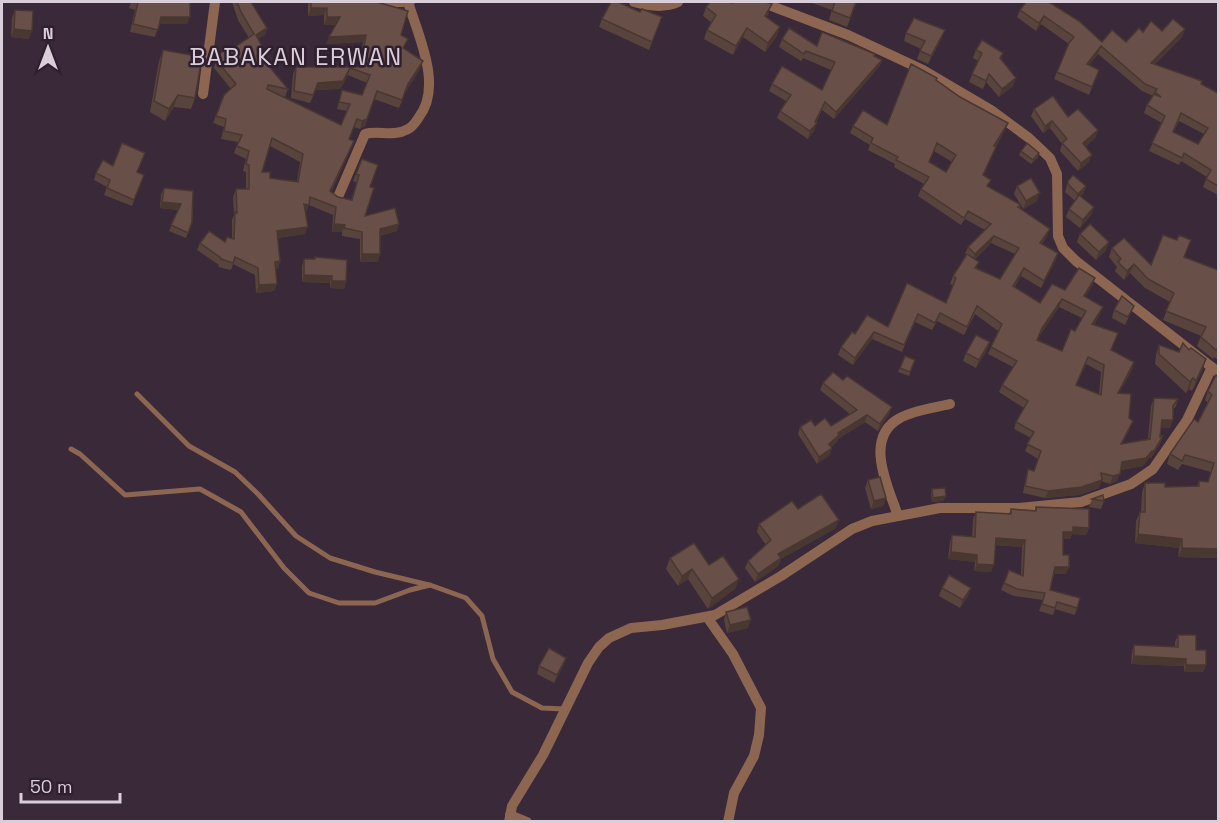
<svg xmlns="http://www.w3.org/2000/svg" width="1220" height="823" font-family="'Space Grotesk',sans-serif">
  <style>
    .lines { fill: none; stroke-linecap: round; stroke-linejoin: round }
    .lane { stroke: #8d6651; stroke-width: 5 }
    .street { stroke: #8d6651; stroke-width: 10 }
    .wall { fill: #59443d; fill-rule: evenodd }
    .shaded-wall { fill: #493732 }
    .building { fill: #684f47; stroke: #493732; stroke-width: 1.5; fill-rule: evenodd }
    .labels { text-anchor: middle; dominant-baseline: central; stroke-width: 5; stroke-linejoin: round; paint-order: stroke }
    .neighbourhood-label { font-size: 24px; letter-spacing: 1.5px; fill: #d9ced9; stroke: #2f1f2f }
  </style>
  <rect width="100%" height="100%" fill="#392939"/>
  <g class="lines">
    <g class="lane">
      <path d="M137,394l52,52 46,26 23,22 38,42 34,22 45,14 54,13"/>
      <path d="M71,449l9,5 45,41 75,-6 41,23 43,56 25,25 30,10h36l35,-13 20,-5 36,13 16,18 11,43 19,33 30,16 22,1"/>
    </g>
    <g class="street">
      <path d="M380,2h30"/>
      <path d="M634,2c14,4 31,6 44,0"/>
      <path d="M761,2l87,33 75,35 68,40 38,28 21,20 7,16 1,62 5,12 13,13 142,111"/>
      <path d="M203,94l12,-92"/>
      <path d="M338,197l27,-63c13,-4 29,3 41,-4 6,-2 10,-8 13,-13 24,-31 -1,-82 -11,-115"/>
      <path d="M898,516c-10,-30 -35,-78 2,-98 14,-8 34,-10 50,-14"/>
      <path d="M707,617l26,37 28,54 -2,27 -5,21 -20,37 -6,29"/>
      <path d="M510,815l17,7"/>
      <path d="M509,822l3,-16 31,-51 45,-92 11,-16 10,-9 22,-10 31,-3 53,-10 66,-39 71,-47 20,-8 68,-13h79l62,-6 50,-18 22,-15 34,-49 25,-53"/>
    </g>
  </g>
  <g class="wall">
    <path d="M131,2h59l-3,22h-28l-4,13 -25,-5 5,-22 -6,-2z"/>
    <path d="M232,2h19l16,26 -2,7 -7,4 6,11 -3,7 27,32 -3,8 -4,-1 60,29 6,-14 -10,-2 5,-19 20,5 5,-12 -19,-8 -8,14 -24,1 -6,13 -19,-5 2,-24 3,-7h63l4,-25 -37,2 10,-19h-12v-10l-16,1v-14h69l24,33 3,14 19,12 -3,8 -14,22 -7,17 -25,-9 -9,27 -5,3 -6,-2 -5,12 2,9 -20,44 7,5 13,3 6,-17 -4,-2 9,-22 8,28 -5,29 32,15 -17,5 -2,26h-18v-23l-18,-3v-4h-10l1,-17 -24,-10 -3,7 -1,22 -27,4 2,23 -2,8h-2l1,15 -3,7 -18,2 -1,-18 -22,-11 -2,6 -13,-3 1,-2 -22,-15 3,-7 25,-1 7,-3v-19l2,-5 -1,-18 3,-8h10v-17l-3,-1 3,-12 -12,-6 4,-11 -17,-3 3,-12 -11,-4 11,-28 7,-6 -17,-21 3,-12 12,-5 20,-13 -11,-18zM270,146l30,16 -3,19 -27,-3 -8,-6z"/>
    <path d="M809,2h48l-10,25 -18,-7 3,-10z"/>
    <path d="M1026,2l76,40h24l17,-10 42,-3 -3,8 -27,27 46,20 17,9v102l-15,-8 4,-10 -26,-16 -2,4 -30,-14 13,-28 -18,-10 3,-8 6,-9 -11,-5 -44,-37 -9,11 10,5 -10,25 -35,-16 15,-35 -28,-20 -5,7 -19,-14 3,-7zM1179,121l25,13 -6,10 -25,-11z"/>
    <path d="M732,3l37,10 -3,4 11,19 -12,16 -22,-15 -10,18 -29,-16 3,-9 5,-7 -9,-7 3,-9z"/>
    <path d="M15,10l14,29 -18,-2 1,-19z"/>
    <path d="M662,17l-13,33 -50,-23 3,-8z"/>
    <path d="M906,33l36,5 -14,26 -11,-5 4,-10 -17,-8z"/>
    <path d="M782,39l92,17 8,4 -3,7 -45,52 -12,-9 -6,13 -2,8 -6,8 -31,-21 3,-7 6,-10 -17,-10 3,-7 50,6 9,-20 -28,-12 -2,3 -22,-14z"/>
    <path d="M163,50l32,48 -4,11 -17,-2 -9,14 -15,-9 9,-51z"/>
    <path d="M976,50l27,3 -2,6 12,27 -14,11 -13,-15 -3,7 -14,-7 9,-21 -5,-3z"/>
    <path d="M936,80l69,50 -9,17 -3,7 -10,22 5,11 32,17 -6,-10 3,-8 20,15 -14,8 -2,-4 -1,3 27,28 -5,8 14,16 -15,28 -20,-12 -6,11 25,16 25,-13 30,-12 -3,8 -7,11 15,17 -6,11 18,25 22,12 -2,8 -13,23 10,25 1,10 -8,16 26,-5 3,-33 3,-8 24,1 -2,7 -3,4 -3,18h-9l-1,9 3,-1 -3,8 -9,14h-2l-6,8 -22,4 -4,11 -7,3 -9,-3 -2,7 -20,7 -34,3 -22,-5 3,-16 2,-8 6,2 4,-12 -13,-8 6,-13 -17,-9 2,-7 8,-14 -25,-16 3,-7 11,-18 -25,-13 10,-23 -23,-17 -11,21 -27,-14 -5,9 -17,-8 -13,30 -30,-13 -19,26 -15,-10 3,-8 14,-13 33,-7 58,-24 7,-18 -3,-1 3,-8 13,-21 -1,-1 3,-7 17,-17 -20,-11 -4,6 -43,-29 3,-7 3,-5 -30,-17 1,-3 -27,-14 2,-5 -20,-12 3,-7 34,-1zM934,151l18,11 -6,10 -17,-10zM991,243l24,11 -15,25 -23,-11 -2,-9zM1059,307l23,11 -20,33 -24,-11 2,-5zM1086,364l15,8 -2,22 -23,-8z"/>
    <path d="M1034,109l34,8 30,13 -3,8 -9,8 3,16 -11,9 -18,-20 2,-7 -12,-16 -7,5 -12,-17z"/>
    <path d="M1021,151l18,2 -1,4 -7,7 -12,-9z"/>
    <path d="M113,166l24,6 7,3 -12,31 -28,-11 3,-8 -13,-7 2,-7z"/>
    <path d="M1068,181l18,5 -3,8 -3,2 14,11 -3,8 -11,13 -14,-11 3,-8 6,-8 -10,-9z"/>
    <path d="M164,188l28,34 -6,16 -17,-7 9,-21 -18,-2 1,-14z"/>
    <path d="M1080,234l29,8 -3,8 -10,10 -19,-18z"/>
    <path d="M1112,248l39,17 33,-7 34,12v90l-4,-3 -1,2 -16,-13 4,-10 -38,-16 7,-18 -25,-14 -15,-15 -6,7 -9,-9 2,-4 -8,-10z"/>
    <path d="M315,257l31,24 -2,8 -14,-1v-5l-28,-1v-16l2,-7h10z"/>
    <path d="M1134,306l-9,19 -13,-7 2,-8z"/>
    <path d="M1159,345l44,24 -11,22 -3,-2 -3,4 -31,-29 1,-9z"/>
    <path d="M987,350l-11,18 -13,-7 3,-8z"/>
    <path d="M905,356l10,4 -6,16 -11,-4z"/>
    <path d="M1218,377v181l-40,-1 1,-9 -44,-5 1,-22 4,-9h1l1,-20 3,-9 20,4 32,-1 2,-5 9,1 3,-10 -29,-8 -4,6 -11,-6 3,-10 28,-32 10,-19 -3,-3 3,-9z"/>
    <path d="M843,380l49,27 -3,7 -11,17 -13,-9 -27,17 -1,3 -6,5 -1,8 -13,9 -19,-30 2,-7 31,-1 19,-12 -30,-24 3,-7z"/>
    <path d="M868,480l18,18 -3,8 -12,3 -6,-21z"/>
    <path d="M932,489l12,12 -12,1 -1,-9z"/>
    <path d="M1092,499l12,2 -3,8 -12,-2z"/>
    <path d="M1036,507l53,21 -3,7 -14,-1 -2,5h-7v16l6,12 -3,7h-12l-4,16 27,18 -2,7 -20,-6 -2,6 -14,-4 4,-11 -29,-4 -13,-6 3,-7 17,-8 1,-28 -27,-2 -4,27 -17,-1 1,-9 -27,-3 2,-17 2,-7 20,2 1,-18 3,-7 33,2 2,-5 24,1z"/>
    <path d="M798,509l38,19 -55,31 -3,7 -23,16 -10,-14 3,-7 18,-16 -9,-13 2,-8z"/>
    <path d="M670,558l39,7 30,14 -4,10 -27,20 -20,-30 -10,7 -12,-17z"/>
    <path d="M942,588l26,8 -8,12 -21,-12z"/>
    <path d="M726,612l22,16 -21,5 -3,-13z"/>
    <path d="M1178,635l18,15 10,15 -3,7h-19v-6l-53,-2 1,-12 2,-7 41,2v-5z"/>
    <path d="M566,658l-3,8 -9,17 -17,-9 2,-8z"/>
  </g>
  <g class="shaded-wall">
    <path d="M311,8h16l-3,7 -16,1z"/>
    <path d="M1044,16l-3,8 -5,7 3,-8z"/>
    <path d="M161,17h29l-3,7h-29z"/>
    <path d="M327,17h13l-3,8h-13z"/>
    <path d="M780,27l-3,9 -12,16 3,-9z"/>
    <path d="M267,28l-2,7 -12,8 3,-8z"/>
    <path d="M747,28l-4,9 -10,18 3,-9z"/>
    <path d="M14,29l18,2 -3,8 -18,-2z"/>
    <path d="M1185,29l-3,8 -34,33 3,-7z"/>
    <path d="M945,30l-3,8 -14,26 3,-8z"/>
    <path d="M366,35l-3,7 -37,2 3,-7z"/>
    <path d="M1101,46l-3,8 -14,18 3,-8z"/>
    <path d="M264,50l-3,7 -3,-4z"/>
    <path d="M882,60l-3,7 -45,52 2,-7z"/>
    <path d="M423,61l-3,8 -14,22 2,-7z"/>
    <path d="M350,68l-2,7 -8,14 -24,1 -6,13 8,-20z"/>
    <path d="M1016,78l-3,8 -14,11 3,-8z"/>
    <path d="M178,95l-4,12 -9,14 4,-12z"/>
    <path d="M825,102l-11,25 3,-4 -3,8 -6,8 2,-8z"/>
    <path d="M367,119l-2,7 -5,3 2,-8z"/>
    <path d="M1052,121l-2,7 -7,5 2,-7z"/>
    <path d="M1008,123l-3,7 -13,23 2,-7z"/>
    <path d="M1098,130l-3,8 -14,12 2,-7z"/>
    <path d="M1092,155l-3,7 -11,9 3,-8z"/>
    <path d="M1086,186l-3,8 -8,8 3,-8z"/>
    <path d="M1040,193l-3,8 -14,8 3,-8z"/>
    <path d="M162,202l19,2 -2,6 -19,-2z"/>
    <path d="M304,204l5,1 -3,7 -4,-1z"/>
    <path d="M1094,207l-3,8 -11,13 3,-8z"/>
    <path d="M334,224l11,1 -3,7h-10z"/>
    <path d="M399,224l-2,7 -19,5 2,-7z"/>
    <path d="M308,227l-3,7 -30,4 2,-7z"/>
    <path d="M1050,229l-3,7 -10,15 3,-8z"/>
    <path d="M994,236l-3,7 -19,18 3,-7z"/>
    <path d="M1109,242l-3,8 -10,10 3,-8z"/>
    <path d="M1058,253l-2,7 -15,28 3,-7z"/>
    <path d="M362,254h18l-2,8h-18z"/>
    <path d="M280,261l-2,8h-6l3,-7z"/>
    <path d="M1134,264l-4,9 -6,7 3,-9z"/>
    <path d="M1024,268l-3,8 -10,17 2,-7z"/>
    <path d="M304,275l28,1 -2,7 -28,-1z"/>
    <path d="M1095,278l-3,8 -11,17 3,-7z"/>
    <path d="M332,281h14l-2,8 -14,-1z"/>
    <path d="M277,284l-3,7 -18,2 3,-8z"/>
    <path d="M1062,299l-3,8 -19,28 -6,13 8,-20z"/>
    <path d="M1103,307l-3,7 -10,18 2,-8z"/>
    <path d="M874,332l-2,7 -19,26 2,-7z"/>
    <path d="M990,342l-3,8 -11,18 3,-8z"/>
    <path d="M1206,359l-3,10 -11,22 4,-10z"/>
    <path d="M1134,362l-2,8 -17,30 3,-7z"/>
    <path d="M1193,378l-4,11 -3,4 4,-11z"/>
    <path d="M892,407l-3,7 -11,17 2,-7z"/>
    <path d="M867,415l-2,7 -27,17 -1,3 -11,8 3,-6 9,-11z"/>
    <path d="M1162,420h11l-3,8h-11z"/>
    <path d="M1163,436l-3,8 -9,14h-2l-6,8 -23,4 2,-8z"/>
    <path d="M832,448l-2,7 -13,9 2,-7z"/>
    <path d="M1120,474l-3,7 -7,3 3,-8z"/>
    <path d="M1102,480l-3,8 -20,7 -34,3 3,-7z"/>
    <path d="M946,496l-2,5 -12,1 1,-4z"/>
    <path d="M886,498l-3,8 -12,3 3,-8z"/>
    <path d="M839,520l-3,8 -55,31 -3,7 -23,16 3,-8 20,-20z"/>
    <path d="M1073,527l16,1 -3,7 -14,-1 -2,5h-9l2,-7z"/>
    <path d="M1138,534l44,5 -3,9 -44,-5z"/>
    <path d="M996,538l29,2 -3,7 -29,-2z"/>
    <path d="M1182,548l36,1v9l-40,-1z"/>
    <path d="M951,552l26,3 -2,7 -27,-3z"/>
    <path d="M977,564l17,1 -3,7 -17,-1z"/>
    <path d="M1055,567h14l-3,7h-13z"/>
    <path d="M692,569l-4,10 -10,7 4,-10z"/>
    <path d="M739,579l-4,10 -27,20 4,-11z"/>
    <path d="M971,588l-3,8 -8,12 3,-8z"/>
    <path d="M751,620l-3,8 -21,5 3,-8z"/>
    <path d="M1134,656l52,3 -2,7 -53,-2z"/>
    <path d="M566,658l-3,8 -9,17 3,-8z"/>
    <path d="M1186,665h20l-3,7h-19z"/>
  </g>
  <g class="building">
    <path d="M134,2h56v15h-29l-3,13 -25,-6 5,-22z"/>
    <path d="M237,2h14l16,26 -11,7 8,15 -6,3 30,36 -20,-4 -1,4 74,36 9,-21 -11,-2 3,-12 20,5 8,-20 -20,-7 -7,13 -25,2 -5,12 -19,-4 2,-24h69l-4,-2 5,-30 -37,2 11,-20h-13v-9h-16v-6h66l31,9 -7,24 7,4 -5,9 20,13 -15,23 -6,16 -25,-9 -10,28 -5,2 -5,-2 -8,20 5,2 -24,50 8,6 14,3 7,-25 -3,-1 6,-15 16,6 -8,22 4,1 -9,28 30,-8 4,16 -19,5v25h-18v-22l-18,-4 1,-3 -11,-1 2,-17 -26,-10 -1,8 -5,-1 4,23 -31,4 3,30 -5,1 2,22 -18,1 -1,-17 -23,-11 -2,6 -12,-4v-1l-21,-15 9,-12 16,11 2,-5 7,2 1,-27 2,1 -1,-24h13v-24l-3,-1 3,-13 -12,-5 5,-11 -18,-4 2,-12 -10,-3 8,-21 12,-11 -19,-23v-5l10,-8 2,3 25,-17 -13,-22zM272,138l31,16 -5,28 -28,-4v-6h-8z"/>
    <path d="M611,2h7l22,10 2,-3 20,8 -10,25 -50,-23z"/>
    <path d="M710,2h20l2,1 2,-1h32l6,2 -7,12 15,11 -12,16 -21,-15 -11,18 -29,-16 9,-15 -10,-8z"/>
    <path d="M835,2h21l-6,16 -18,-7z"/>
    <path d="M1026,2h23l30,19 23,21 10,-12 14,12 13,-14 4,4 8,-11 11,10 11,-12 12,10 -34,34 51,18 -1,3 17,9v93l-12,-7 5,-9 -27,-17 -2,5 -30,-15 13,-27 -18,-11 7,-11 7,3 -6,-5 2,-3 -12,-5 -44,-38 -14,18 12,6 -7,17 -35,-15 12,-29 5,-6 -30,-21 -5,7 -19,-13zM1181,113l27,15 -10,16 -25,-12z"/>
    <path d="M15,10l18,1 -1,20 -18,-2z"/>
    <path d="M914,18l31,12 -14,26 -11,-5 5,-10 -19,-8z"/>
    <path d="M789,28l28,18 5,-14 53,22 -1,2 8,4 -46,52 -11,-10 -10,20 2,1 -7,8 -30,-20 11,-16 -19,-11 10,-18 40,24 13,-28 -29,-11 -2,3 -22,-15z"/>
    <path d="M982,40l21,13 -3,5 16,20 -14,11 -13,-15 -3,7 -14,-7 10,-21 -6,-3z"/>
    <path d="M163,50l39,7 -7,41 -17,-3 -9,14 -15,-8z"/>
    <path d="M911,64l26,14 -1,2 24,17 48,26 -14,23 2,1 -13,28 8,5 -4,6 34,19 -3,2 32,22 -10,14 18,10 -14,28 -20,-13 -11,18 27,17 12,-19 13,6 14,-22 16,10 -11,18 19,11 -11,17 26,9 -7,17 23,12 -16,31 13,1 -2,24 4,3 -12,23 29,-5 4,-41 24,1 -5,7v14h-11l-2,17 3,-1 -9,15h-2l-6,7 -24,4 -2,12 -7,2 -12,-3 1,7 -20,7 -34,4 -23,-5 3,-17 6,2 7,-20 -14,-7 7,-12 -18,-10 12,-21 -26,-16 15,-24 -26,-14 11,-23 -25,-18 -10,21 -27,-14 -5,10 -17,-9 -14,31 -30,-13 -19,26 -14,-11 11,-15 3,2 12,-19 21,12 19,-44 39,20 10,-25 -3,-2 14,-22 12,8 -4,6 25,11 19,-31 -25,-12 -19,18 -7,-7 23,-23 -23,-13 -4,7 -43,-29 8,-12 -33,-17 2,-3 -27,-14 2,-5 -20,-12 10,-16 24,15zM937,143l19,12 -10,17 -17,-10zM1062,299l24,12 -11,20 -4,-2 -9,22 -25,-11 5,-12zM1088,357l16,8 -3,30 -25,-10z"/>
    <path d="M1053,96l15,21 10,-8 20,21 -15,13 9,12 -11,8 -19,-20 5,-4 -15,-18 -7,5 -11,-17z"/>
    <path d="M122,143l23,10 -8,19 7,3 -10,25 -27,-12 3,-8 -14,-7 7,-13 10,6z"/>
    <path d="M1027,143l12,10 -6,7 -12,-9z"/>
    <path d="M1073,175l13,11 -8,8 -10,-10v-3z"/>
    <path d="M1031,178l9,15 -14,8 -9,-15z"/>
    <path d="M164,188l29,3 -1,31 -4,11 -17,-8 10,-21 -19,-2z"/>
    <path d="M1079,195l15,12 -11,13 -14,-11z"/>
    <path d="M1090,224l19,18 -10,10 -19,-18z"/>
    <path d="M1163,235l14,5 2,-5 12,5 -7,17 34,13v78l-2,2 -15,-13 5,-10 -40,-16 8,-18 -26,-14 -14,-15 -7,7 -9,-9 3,-3 -9,-11 12,-10 27,27z"/>
    <path d="M315,257l32,3 -1,21h-14v-5l-28,-1v-16h11z"/>
    <path d="M1122,296l12,10 -6,11 -14,-7z"/>
    <path d="M976,335l14,7 -11,18 -13,-7z"/>
    <path d="M1183,343l6,7 2,-2 15,11 -10,22 -3,-3 -3,4 -31,-28v-9l20,7z"/>
    <path d="M905,356l10,4 -5,12 -10,-4z"/>
    <path d="M833,372l10,8 4,-4 45,31 -12,17 -13,-9 -29,18 1,2 -10,9 3,4 -13,9 -19,-30 11,-7 4,6 10,-8 6,8 26,-16 -34,-27z"/>
    <path d="M1216,375l2,2v172l-36,-1v-9l-44,-5 2,-22h5v-29h20v4l34,-1v-5l9,1 6,-19 -29,-8 -3,6 -12,-7 24,-35 4,3 14,-27 -4,-4z"/>
    <path d="M880,477l6,21 -12,3 -6,-21z"/>
    <path d="M945,488l1,8 -13,2 -1,-9z"/>
    <path d="M821,494l18,26 -61,34 3,4 -23,16 -10,-13 23,-21 -12,-16 33,-23 6,8z"/>
    <path d="M1103,495l1,6 -12,-2z"/>
    <path d="M1036,507l53,2v19l-16,-1v5h-10v23h6v12h-14l-5,23 30,8 -3,10 -20,-6 -2,6 -13,-4 3,-11 -28,-4 -13,-6 5,-13 14,6 2,-36 -29,-2 -2,27 -17,-1v-9l-26,-3 1,-17 23,2 1,-25 35,2v-5l25,2z"/>
    <path d="M694,543l15,22 14,-9 16,23 -27,19 -20,-29 -10,7 -12,-18z"/>
    <path d="M949,575l22,13 -8,12 -21,-12z"/>
    <path d="M747,607l4,13 -21,5 -4,-13z"/>
    <path d="M1178,635h18v15h10v15h-20v-6l-52,-3v-11l44,2z"/>
    <path d="M549,648l17,10 -9,17 -18,-9z"/>
  </g>
  <g class="labels">
    <g class="neighbourhood-label">
      <text x="296" y="56">BABAKAN ERWAN</text>
    </g>
  </g>
  <rect width="1220" height="823" fill="none" stroke="#d9ced9" stroke-width="6"/>
  <g transform="translate(48 48)" stroke="#2f1f2f" stroke-width="4.5" paint-order="stroke">
  <path d="M0-4.5L10 22L0 15L-10 22Z" fill="#d9ced9"/>
  <text y="-9" font-size="16" font-weight="bold" text-anchor="middle" fill="#d9ced9">N</text>
  </g>
  <path d="M21 793v9h99v-9" fill="none" stroke="#d9ced9" stroke-width="3"/>
  <text x="30" y="793" font-size="18" fill="#d9ced9" stroke="#2f1f2f" stroke-width="4.5" paint-order="stroke">50 m</text>
</svg>
